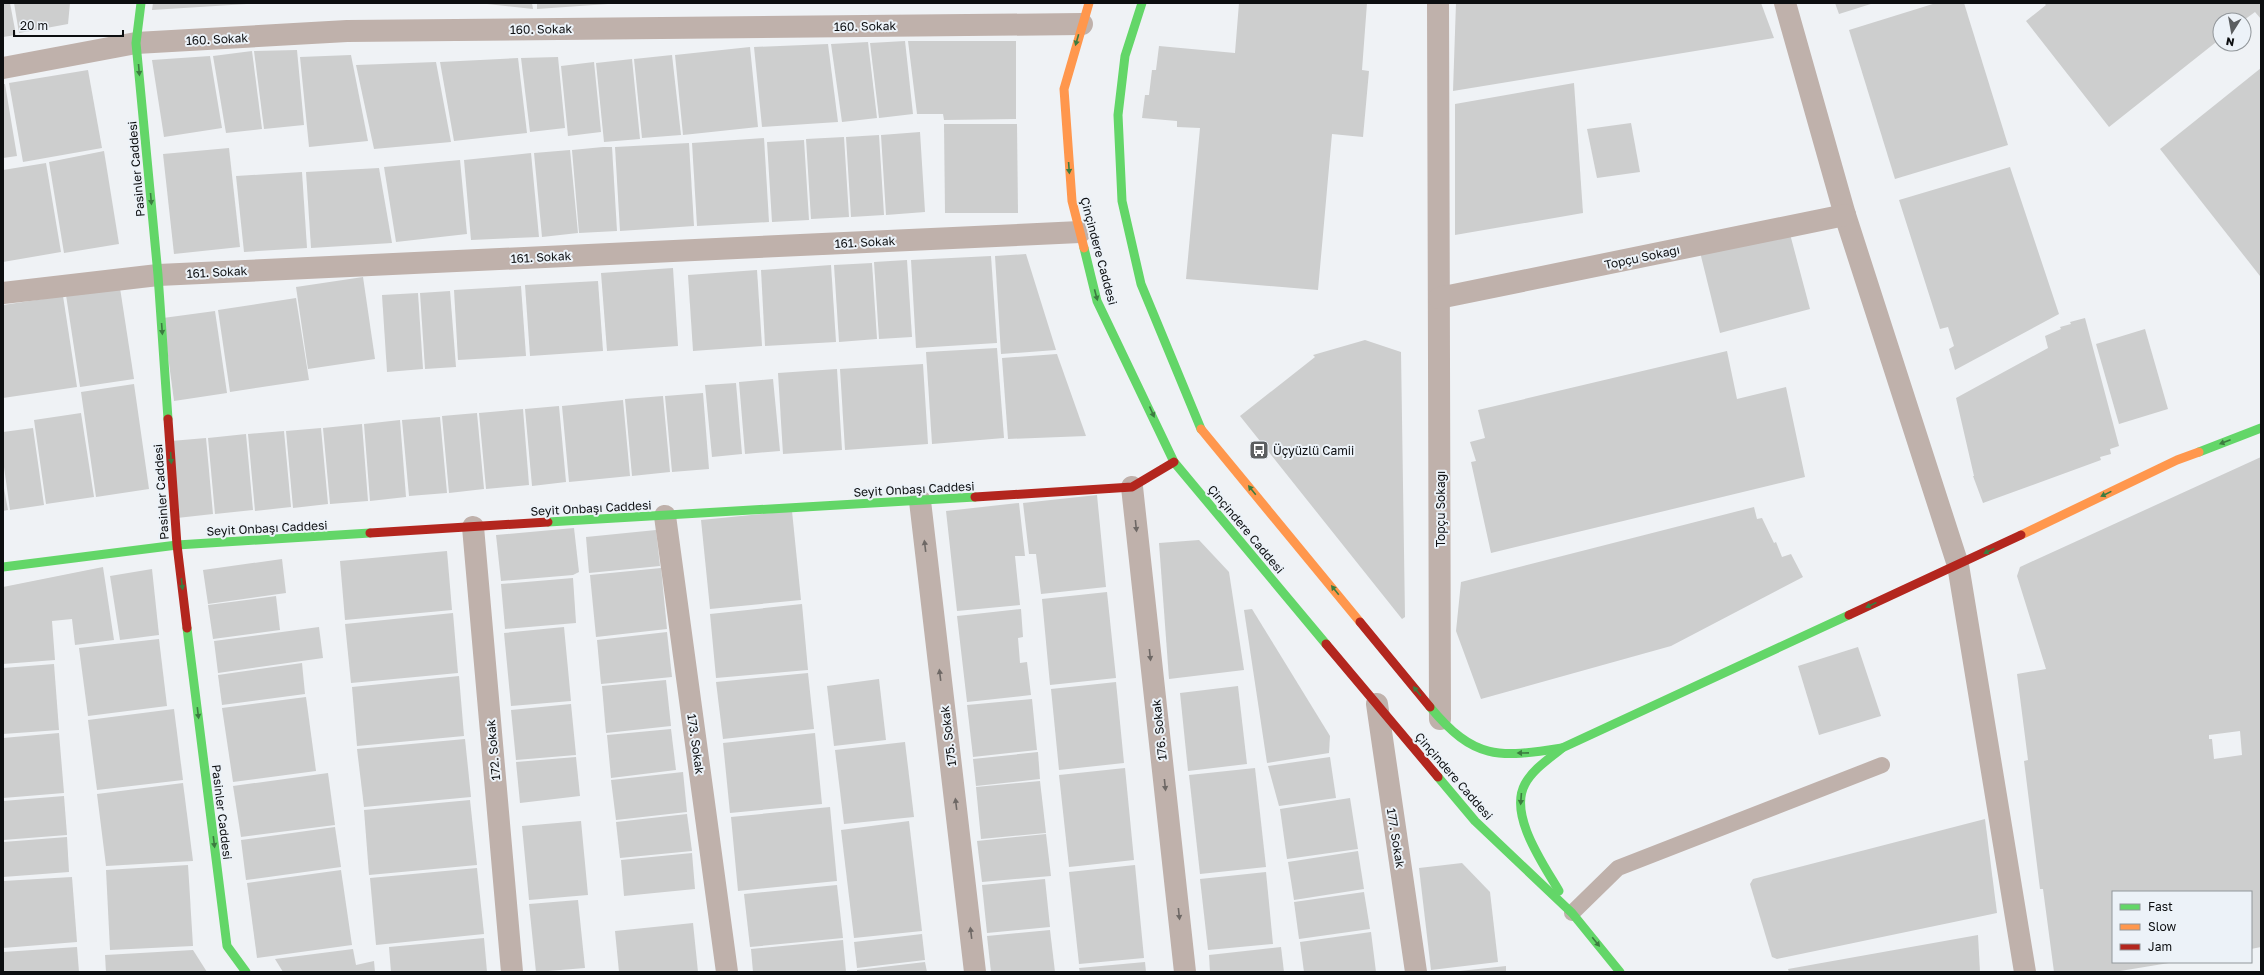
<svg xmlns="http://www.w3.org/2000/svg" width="2264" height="975" font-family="'Golos Text',sans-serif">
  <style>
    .building { fill: #cdcece; fill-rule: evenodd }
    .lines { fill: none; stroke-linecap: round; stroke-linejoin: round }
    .lane { stroke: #bfb1ab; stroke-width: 16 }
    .street { stroke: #bfb1ab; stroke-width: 22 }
    .fast { stroke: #63d668; stroke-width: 9 }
    .slow { stroke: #ff974d; stroke-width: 9 }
    .jam { stroke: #b3261e; stroke-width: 9 }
    .oneway { fill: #3c7c40 }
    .oneway2 { fill: #6e6865 }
    .labels { text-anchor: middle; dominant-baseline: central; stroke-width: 4; stroke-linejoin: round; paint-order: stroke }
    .street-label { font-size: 12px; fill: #0c0e10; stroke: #ecf2f8 }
    .poi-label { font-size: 12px; fill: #0c0e10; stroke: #ecf2f8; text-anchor: start }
  </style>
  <rect width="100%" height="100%" fill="#eff2f5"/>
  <g class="building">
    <path d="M3,3h7l6,32 -13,2z"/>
    <path d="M14,3h56l-2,21 -49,9z"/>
    <path d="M153,3h94v1l-95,6z"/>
    <path d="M487,3h45l1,6 -46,-5z"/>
    <path d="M537,3h71v1l-71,5z"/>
    <path d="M1239,3h128l-5,67 7,1 -6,66 -31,-3 -14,156 -132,-11 14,-151 -23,-1v-6l-35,-3 3,-23h4l3,-25h4l3,-24 76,7z"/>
    <path d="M1456,3h305l13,35 -321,53z"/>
    <path d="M1835,3h39l-35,11z"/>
    <path d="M1936,3h28l44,142 -113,34 -46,-149z"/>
    <path d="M2044,3h217v16l-6,-7 -11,8h-24v19l-111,88 -83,-106 20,-16z"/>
    <path d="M905,41l8,73 -34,4 -9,-75z"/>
    <path d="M908,41h108v78l-72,1 -1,-6h-26z"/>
    <path d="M868,42l9,76 -35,4 -11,-78z"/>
    <path d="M828,44l10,78 -76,5 -8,-80z"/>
    <path d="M750,47l8,80 -75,8 -8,-80z"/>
    <path d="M297,50l7,75 -40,4 -10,-78z"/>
    <path d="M252,51l10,78 -36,4 -13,-77z"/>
    <path d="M351,55l17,86 -59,6 -9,-90z"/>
    <path d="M672,55l9,80 -39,3 -8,-79z"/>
    <path d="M210,56l12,72 -58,9 -12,-77z"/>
    <path d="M558,57l7,71 -35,4 -9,-74z"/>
    <path d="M518,58l9,75 -73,8 -14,-79z"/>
    <path d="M632,59l8,80 -36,3 -8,-79z"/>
    <path d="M436,62l15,80 -77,7 -18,-84z"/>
    <path d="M594,62l7,70 -33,4 -7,-70z"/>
    <path d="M2261,68v207l-1,1 -100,-127z"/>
    <path d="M88,70l14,78 -79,14 -14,-79z"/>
    <path d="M1574,83l9,130 -128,22v-131z"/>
    <path d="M3,84h2l12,72 -14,2z"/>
    <path d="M1631,123l9,49 -43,6 -10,-49z"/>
    <path d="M944,124h73l1,89h-73z"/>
    <path d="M920,132l5,80 -39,3 -5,-80z"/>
    <path d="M879,135l5,80 -33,2 -5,-80z"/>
    <path d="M844,137l5,80 -38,2 -5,-80z"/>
    <path d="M764,138l5,84 -72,4 -5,-83z"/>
    <path d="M804,140l5,80 -37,2 -5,-80z"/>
    <path d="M689,143l5,83 -74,5 -5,-84z"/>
    <path d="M603,147h9l5,84 -38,2 -7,-83z"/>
    <path d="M229,148l11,99 -66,7 -11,-100z"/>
    <path d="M570,150l8,83 -36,4 -8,-84z"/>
    <path d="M104,151l15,93 -55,9 -15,-91z"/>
    <path d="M531,153l8,84 -68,3 -7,-80z"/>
    <path d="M460,160l7,74 -71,8 -12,-75z"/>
    <path d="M46,163l15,89 -58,10v-92z"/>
    <path d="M2010,167l49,147 -104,56 -6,-21 5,-3 -6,-19 -8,2 -41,-129z"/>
    <path d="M379,168l13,75 -81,5 -5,-76z"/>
    <path d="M302,172l5,76 -63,4 -8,-76z"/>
    <path d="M1790,234l20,75 -90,24 -21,-85z"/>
    <path d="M1026,254l30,96 -55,4 -6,-98z"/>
    <path d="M991,256l6,87 -81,5 -5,-88z"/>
    <path d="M907,260l5,77 -33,2 -5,-77z"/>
    <path d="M872,263l5,76 -38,3 -5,-77z"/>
    <path d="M831,265l5,77 -71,4 -4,-76z"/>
    <path d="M673,268l5,78 -71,5 -6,-78z"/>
    <path d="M757,270l5,76 -69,5 -5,-76z"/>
    <path d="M363,277l12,82 -67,10 -12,-82z"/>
    <path d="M598,281l5,70 -73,5 -5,-71z"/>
    <path d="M521,286l5,70 -68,4 -4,-70z"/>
    <path d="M120,288l14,91 -54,8 -14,-92z"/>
    <path d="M450,291l6,76 -31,2 -5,-76z"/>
    <path d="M418,293l5,76 -36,3 -5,-77z"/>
    <path d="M63,296l14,91 -74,11v-93z"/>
    <path d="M296,298l13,82 -79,12 -12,-82z"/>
    <path d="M215,311l12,82 -53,8 -11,-83z"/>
    <path d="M2085,318l34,128 -9,3 1,5 -11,3 1,3 -118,43 -10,-27h1l-18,-78 92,-50 -3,-12 16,-7 -1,-2 11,-3 -1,-2z"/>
    <path d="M2145,329l23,80 -49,15 -23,-80z"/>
    <path d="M1365,340l36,12 4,265 -3,2 -162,-203 75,-59 -2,-2z"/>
    <path d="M997,348l7,90 -72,6 -6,-92z"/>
    <path d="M1727,351l10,48 49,-12 19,90 -314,76 -20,-91 5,-1 -6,-19 15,-4 -7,-28z"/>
    <path d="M1057,354l29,82 -78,3 -6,-81z"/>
    <path d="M923,364l5,80 -83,6 -5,-81z"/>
    <path d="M837,369l5,81 -59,4 -5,-81z"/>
    <path d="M773,379l7,72 -35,3 -6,-72z"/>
    <path d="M736,383l6,71 -30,3 -7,-72z"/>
    <path d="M134,384l15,105 -53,8 -15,-105z"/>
    <path d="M703,393l6,76 -37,3 -7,-76z"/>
    <path d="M663,396l7,76 -38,4 -7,-77z"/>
    <path d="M623,400l7,76 -61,6 -7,-76z"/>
    <path d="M559,406l7,76 -34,4 -7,-77z"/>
    <path d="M523,409l6,76 -43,4 -7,-76z"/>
    <path d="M81,413l13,84 -48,7 -12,-84z"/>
    <path d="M477,413l7,76 -35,4 -7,-77z"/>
    <path d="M440,417l7,76 -38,3 -7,-76z"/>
    <path d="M400,420l6,77 -36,4 -6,-77z"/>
    <path d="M362,424l6,77 -38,3 -7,-76z"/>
    <path d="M33,428l11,77 -34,5 -7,-50v-28z"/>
    <path d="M321,428l7,76 -35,4 -7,-77z"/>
    <path d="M284,431l7,76 -36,4 -7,-77z"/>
    <path d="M246,434l7,76 -38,4 -7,-76z"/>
    <path d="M206,438l7,76 -36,4 -6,-77z"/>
    <path d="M2261,457v490l-10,2v-57h-138v70l56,1 -55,9h-60l-11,-83h-3l-16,-128 4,-1 -11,-86 29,-5 -29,-93 3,-9zM2240,731l2,24 -28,4 -2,-20h-3v-4z"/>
    <path d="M3,483l5,27 -5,1z"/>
    <path d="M1097,495l9,92 -65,7 -5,-40h-7l-6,-51z"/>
    <path d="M1019,503l6,53h-10l5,49 -63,6 -11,-100z"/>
    <path d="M1754,507l3,12 5,-1 12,25 2,-1 6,15 9,-3 12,23 -132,69 -190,53 -25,-68 5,-49z"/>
    <path d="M792,511l9,89 -91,9 -9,-89z"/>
    <path d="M574,528l5,44 -6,3 -72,6 -5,-46z"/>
    <path d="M656,530l4,36 -71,7 -3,-36z"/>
    <path d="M1199,540l30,32 15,98 -75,9 -10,-136z"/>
    <path d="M447,551l5,59 -107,10 -5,-59z"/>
    <path d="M282,559l4,34 -78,11 -5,-34z"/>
    <path d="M103,567l11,73 -39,5 -3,-26 -20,2 3,39 -52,4v-77z"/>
    <path d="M661,568l6,61 -71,8 -6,-62z"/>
    <path d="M152,569l7,66 -39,5 -10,-64z"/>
    <path d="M573,578l3,45 -71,6 -4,-45z"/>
    <path d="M1107,592l9,86 -66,7 -8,-86z"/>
    <path d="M276,596l4,34 -67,9 -5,-34z"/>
    <path d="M802,604l6,66 -92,8 -6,-64z"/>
    <path d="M1021,609l2,28 -5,1 2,25 7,-1 4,33 -64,7 -10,-86z"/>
    <path d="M1252,609l78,127 -1,17 -62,10 -23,-153z"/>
    <path d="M453,613l5,60 -107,10 -6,-59z"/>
    <path d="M319,627l4,31 -105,15 -4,-32z"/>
    <path d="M564,627l7,74 -60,5 -7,-73z"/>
    <path d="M667,632l5,45 -71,7 -4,-44z"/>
    <path d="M159,639l8,67 -79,10 -9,-68z"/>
    <path d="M1858,647l23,69 -62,19 -21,-69z"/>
    <path d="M302,663l3,31 -83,11 -4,-30z"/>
    <path d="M54,664l5,66 -56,4v-66z"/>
    <path d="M808,673l6,56 -91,10 -7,-57z"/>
    <path d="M459,676l5,60 -107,10 -5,-59z"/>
    <path d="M879,679l7,61 -52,6 -7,-60z"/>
    <path d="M666,680l5,46 -65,7 -4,-47z"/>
    <path d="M1116,682l8,81 -65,7 -8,-81z"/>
    <path d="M1238,686l9,78 -59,7 -8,-78z"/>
    <path d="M306,697l10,74 -83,11 -11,-74z"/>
    <path d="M1032,699l5,51 -64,7 -6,-52z"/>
    <path d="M571,704l5,51 -60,5 -5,-50z"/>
    <path d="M174,709l9,71 -86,10 -9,-70z"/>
    <path d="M671,729l5,41 -65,8 -4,-43z"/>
    <path d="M59,733l5,60 -61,5v-60z"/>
    <path d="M815,733l7,71 -92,9 -7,-70z"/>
    <path d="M465,739l6,58 -107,10 -7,-58z"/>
    <path d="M905,742l9,75 -70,7 -9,-74z"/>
    <path d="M1038,752l2,27 -64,7 -3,-27z"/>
    <path d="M576,757l4,39 -60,7 -4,-41z"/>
    <path d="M1330,757l6,41 -57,8 -11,-40z"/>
    <path d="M1125,768l9,92 -65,7 -10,-92z"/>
    <path d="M1255,768l11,99 -66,7 -11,-99z"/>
    <path d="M683,772l4,40 -71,8 -5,-40z"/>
    <path d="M328,773l7,52 -94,12 -8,-51z"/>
    <path d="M1040,781l6,52 -65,6 -5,-52z"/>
    <path d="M183,783l10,78 -87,5 -9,-72z"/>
    <path d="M64,796l3,39 -64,5v-39z"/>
    <path d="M1350,798l8,51 -71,10 -7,-50z"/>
    <path d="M470,800l7,65 -108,10 -5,-65z"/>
    <path d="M830,807l7,74 -99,10 -7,-74z"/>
    <path d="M687,814l5,37 -72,7 -4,-36z"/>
    <path d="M1985,819l12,94 -220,46 -5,-2 -22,-73 3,-5z"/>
    <path d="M581,821l7,74 -59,5 -7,-74z"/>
    <path d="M909,821l13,110 -68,7 -13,-108z"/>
    <path d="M335,827l6,40 -95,13 -5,-40z"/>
    <path d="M1046,834l5,42 -69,6 -5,-41z"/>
    <path d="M67,837l2,35 -66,5v-35z"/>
    <path d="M1358,851l6,38 -70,11 -6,-38z"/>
    <path d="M692,853l3,36 -71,7 -3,-36z"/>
    <path d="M1462,863l28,29 8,70 -67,8 -12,-102z"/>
    <path d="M188,865l5,81 -83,4 -4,-80z"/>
    <path d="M1135,865l9,93 -65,6 -10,-92z"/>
    <path d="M477,868l7,66 -108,11 -6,-67z"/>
    <path d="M341,870l11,75 -95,13 -10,-75z"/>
    <path d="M1266,872l7,72 -65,6 -8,-71z"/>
    <path d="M72,877l5,65 -74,6v-67z"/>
    <path d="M1045,879l5,48 -63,6 -5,-48z"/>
    <path d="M837,885l6,53 -93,9 -6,-53z"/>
    <path d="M1364,892l6,37 -71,10 -5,-37z"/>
    <path d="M578,900l7,68 -49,4 -7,-68z"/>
    <path d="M693,923l5,49h-79l-4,-41z"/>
    <path d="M1050,930l5,42h-64l-4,-36z"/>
    <path d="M1371,932l5,40h-72l-4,-30z"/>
    <path d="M922,934l3,26 -68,8 -3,-26z"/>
    <path d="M1978,935l2,37h-191l-1,-3z"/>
    <path d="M484,938l3,34h-96l-2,-25z"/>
    <path d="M843,940l3,32h-93l-2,-23z"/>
    <path d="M77,947l2,25h-76v-20z"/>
    <path d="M1281,947l3,25h-74l-1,-17z"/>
    <path d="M353,949l3,16 18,-4 1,11h-92l-8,-13z"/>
    <path d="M193,950l14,22h-101l-1,-17z"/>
    <path d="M925,962l2,10h-70v-2z"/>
    <path d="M1145,962l1,10h-66l-1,-4z"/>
    <path d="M1506,966v6h-46v-1z"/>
  </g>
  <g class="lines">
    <path class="lane" d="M1572,913l46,-45 264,-103"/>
    <g class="street">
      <path d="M1438,3l2,716"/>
      <path d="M1785,3l60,212 113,350 67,407"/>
      <path d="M3,68l133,-25 211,-12 735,-7"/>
      <path d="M3,293l155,-18 922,-43"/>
      <path d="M1439,298l406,-83"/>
      <path d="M1132,487l53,485"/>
      <path d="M920,501l55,471"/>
      <path d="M665,516l62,456"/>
      <path d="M473,527l39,445"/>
      <path d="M1377,704l39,268"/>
    </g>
    <g class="fast">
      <path d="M141,3l-5,40 22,232 10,144"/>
      <path d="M1142,3l-17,53 -7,59 4,86 19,83 60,145"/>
      <path d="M1084,248l13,53 77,161 152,182"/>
      <path d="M2199,452l62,-24"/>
      <path d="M548,522l427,-25"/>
      <path d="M3,567l174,-22 193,-12"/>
      <path d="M187,628l40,318 19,26"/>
      <path d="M1430,707c44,53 68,51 132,41"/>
      <path d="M1438,777l37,44 97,92 48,59"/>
      <path d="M1559,891c-15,-26 -51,-76 -34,-107 8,-15 24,-25 37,-36l287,-133"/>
    </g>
    <g class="slow">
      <path d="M1084,248l-12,-47 -8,-112 25,-86"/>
      <path d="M1201,429l159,193"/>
      <path d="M2021,535l156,-75 22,-8"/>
    </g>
    <g class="jam">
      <path d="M168,419l9,126 10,83"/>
      <path d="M975,497l157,-10 42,-25"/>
      <path d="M370,533l178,-11"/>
      <path d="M1849,615l172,-80"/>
      <path d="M1360,622l70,85"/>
      <path d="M1326,644l112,133"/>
    </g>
  </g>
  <defs><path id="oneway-solid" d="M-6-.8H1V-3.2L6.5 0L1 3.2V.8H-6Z"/></defs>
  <g class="oneway">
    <use href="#oneway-solid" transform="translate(1077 40) rotate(106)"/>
    <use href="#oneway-solid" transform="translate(139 70) rotate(85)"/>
    <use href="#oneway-solid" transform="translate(1069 168) rotate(86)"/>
    <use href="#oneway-solid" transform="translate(151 199) rotate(85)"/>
    <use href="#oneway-solid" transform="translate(1096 295) rotate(75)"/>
    <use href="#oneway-solid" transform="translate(162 329) rotate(86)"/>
    <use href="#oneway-solid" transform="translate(1152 412) rotate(66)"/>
    <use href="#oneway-solid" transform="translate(2225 442) rotate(159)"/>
    <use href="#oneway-solid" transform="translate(171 458) rotate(86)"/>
    <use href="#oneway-solid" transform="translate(1252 490) rotate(-129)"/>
    <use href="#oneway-solid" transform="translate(2106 494) rotate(154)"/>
    <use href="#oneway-solid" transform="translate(1989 551) rotate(154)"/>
    <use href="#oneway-solid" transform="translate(182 584) rotate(83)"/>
    <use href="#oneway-solid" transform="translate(1335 590) rotate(-129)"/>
    <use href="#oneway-solid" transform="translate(1871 605) rotate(155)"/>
    <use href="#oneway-solid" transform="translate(1417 691) rotate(-129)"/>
    <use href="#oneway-solid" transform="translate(198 713) rotate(83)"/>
    <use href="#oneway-solid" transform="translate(1523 753) rotate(179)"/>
    <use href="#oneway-solid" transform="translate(1521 799) rotate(94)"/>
    <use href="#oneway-solid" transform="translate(214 842) rotate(83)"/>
    <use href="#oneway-solid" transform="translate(1596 942) rotate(51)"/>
  </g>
  <g class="oneway2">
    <use href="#oneway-solid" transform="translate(1136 526) rotate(84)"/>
    <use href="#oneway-solid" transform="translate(925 546) rotate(-97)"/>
    <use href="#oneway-solid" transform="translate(1150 655) rotate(84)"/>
    <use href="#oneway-solid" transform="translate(940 675) rotate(-97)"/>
    <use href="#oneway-solid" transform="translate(1165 785) rotate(84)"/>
    <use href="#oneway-solid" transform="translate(956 804) rotate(-97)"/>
    <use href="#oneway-solid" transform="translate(1179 914) rotate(84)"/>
    <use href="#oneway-solid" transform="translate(971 933) rotate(-97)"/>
  </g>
  <defs>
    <g id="bus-square" transform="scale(1)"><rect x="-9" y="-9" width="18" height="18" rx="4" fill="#5b5e60" stroke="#ecf2f8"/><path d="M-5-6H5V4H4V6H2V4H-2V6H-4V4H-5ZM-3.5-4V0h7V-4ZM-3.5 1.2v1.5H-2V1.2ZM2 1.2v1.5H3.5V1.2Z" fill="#fff"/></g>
  </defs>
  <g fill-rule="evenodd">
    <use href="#bus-square" x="1259" y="450"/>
  </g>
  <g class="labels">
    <g class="street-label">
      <text transform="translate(865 26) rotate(-1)">160. Sokak</text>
      <text transform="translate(541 29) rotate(-1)">160. Sokak</text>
      <text transform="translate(217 39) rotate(-3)">160. Sokak</text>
      <text transform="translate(136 169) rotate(-95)">Pasinler Caddesi</text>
      <text transform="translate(865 242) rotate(-3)">161. Sokak</text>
      <text transform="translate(1099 251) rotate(75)">Çinçindere Caddesi</text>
      <text transform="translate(541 257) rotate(-3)">161. Sokak</text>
      <text transform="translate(1642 257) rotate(-12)">Topçu Sokağı</text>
      <text transform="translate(217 272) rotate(-3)">161. Sokak</text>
      <text transform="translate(914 489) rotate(-3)">Seyit Onbaşı Caddesi</text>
      <text transform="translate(161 492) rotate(-94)">Pasinler Caddesi</text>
      <text transform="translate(591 508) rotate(-3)">Seyit Onbaşı Caddesi</text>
      <text transform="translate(1440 509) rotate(-90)">Topçu Sokağı</text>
      <text transform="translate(267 528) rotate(-3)">Seyit Onbaşı Caddesi</text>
      <text transform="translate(1246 529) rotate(50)">Çinçindere Caddesi</text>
      <text transform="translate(1159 730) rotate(-96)">176. Sokak</text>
      <text transform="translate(948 736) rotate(-97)">175. Sokak</text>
      <text transform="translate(696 744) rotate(82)">173. Sokak</text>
      <text transform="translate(493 750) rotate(-95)">172. Sokak</text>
      <text transform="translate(1454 776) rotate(49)">Çinçindere Caddesi</text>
      <text transform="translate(222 812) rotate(83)">Pasinler Caddesi</text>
      <text transform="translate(1396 838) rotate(81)">177. Sokak</text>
    </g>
    <g class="poi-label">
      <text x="1273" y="450">Üçyüzlü Camii</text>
    </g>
  </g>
  <rect width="2264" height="975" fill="none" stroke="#0c0e10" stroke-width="8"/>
  <rect x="2112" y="891" width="140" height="72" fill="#ecf2f8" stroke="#92979b"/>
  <rect x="2120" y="904" width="20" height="6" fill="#63d668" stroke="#92979b"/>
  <text x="2148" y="911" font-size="12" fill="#0c0e10">Fast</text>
  <rect x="2120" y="924" width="20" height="6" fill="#ff974d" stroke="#92979b"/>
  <text x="2148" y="931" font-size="12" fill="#0c0e10">Slow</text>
  <rect x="2120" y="944" width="20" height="6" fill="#b3261e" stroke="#92979b"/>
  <text x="2148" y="951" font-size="12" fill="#0c0e10">Jam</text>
  <g transform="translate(2232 32) rotate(191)"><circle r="19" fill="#ecf2f8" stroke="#92979b"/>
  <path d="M0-3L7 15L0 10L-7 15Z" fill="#5b5e60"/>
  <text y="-6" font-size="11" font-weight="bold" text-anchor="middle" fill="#0c0e10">N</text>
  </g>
  <path d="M14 30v6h109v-6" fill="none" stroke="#0c0e10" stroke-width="2"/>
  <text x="20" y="30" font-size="12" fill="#0c0e10" stroke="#ecf2f8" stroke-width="3" paint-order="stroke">20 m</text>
</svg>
